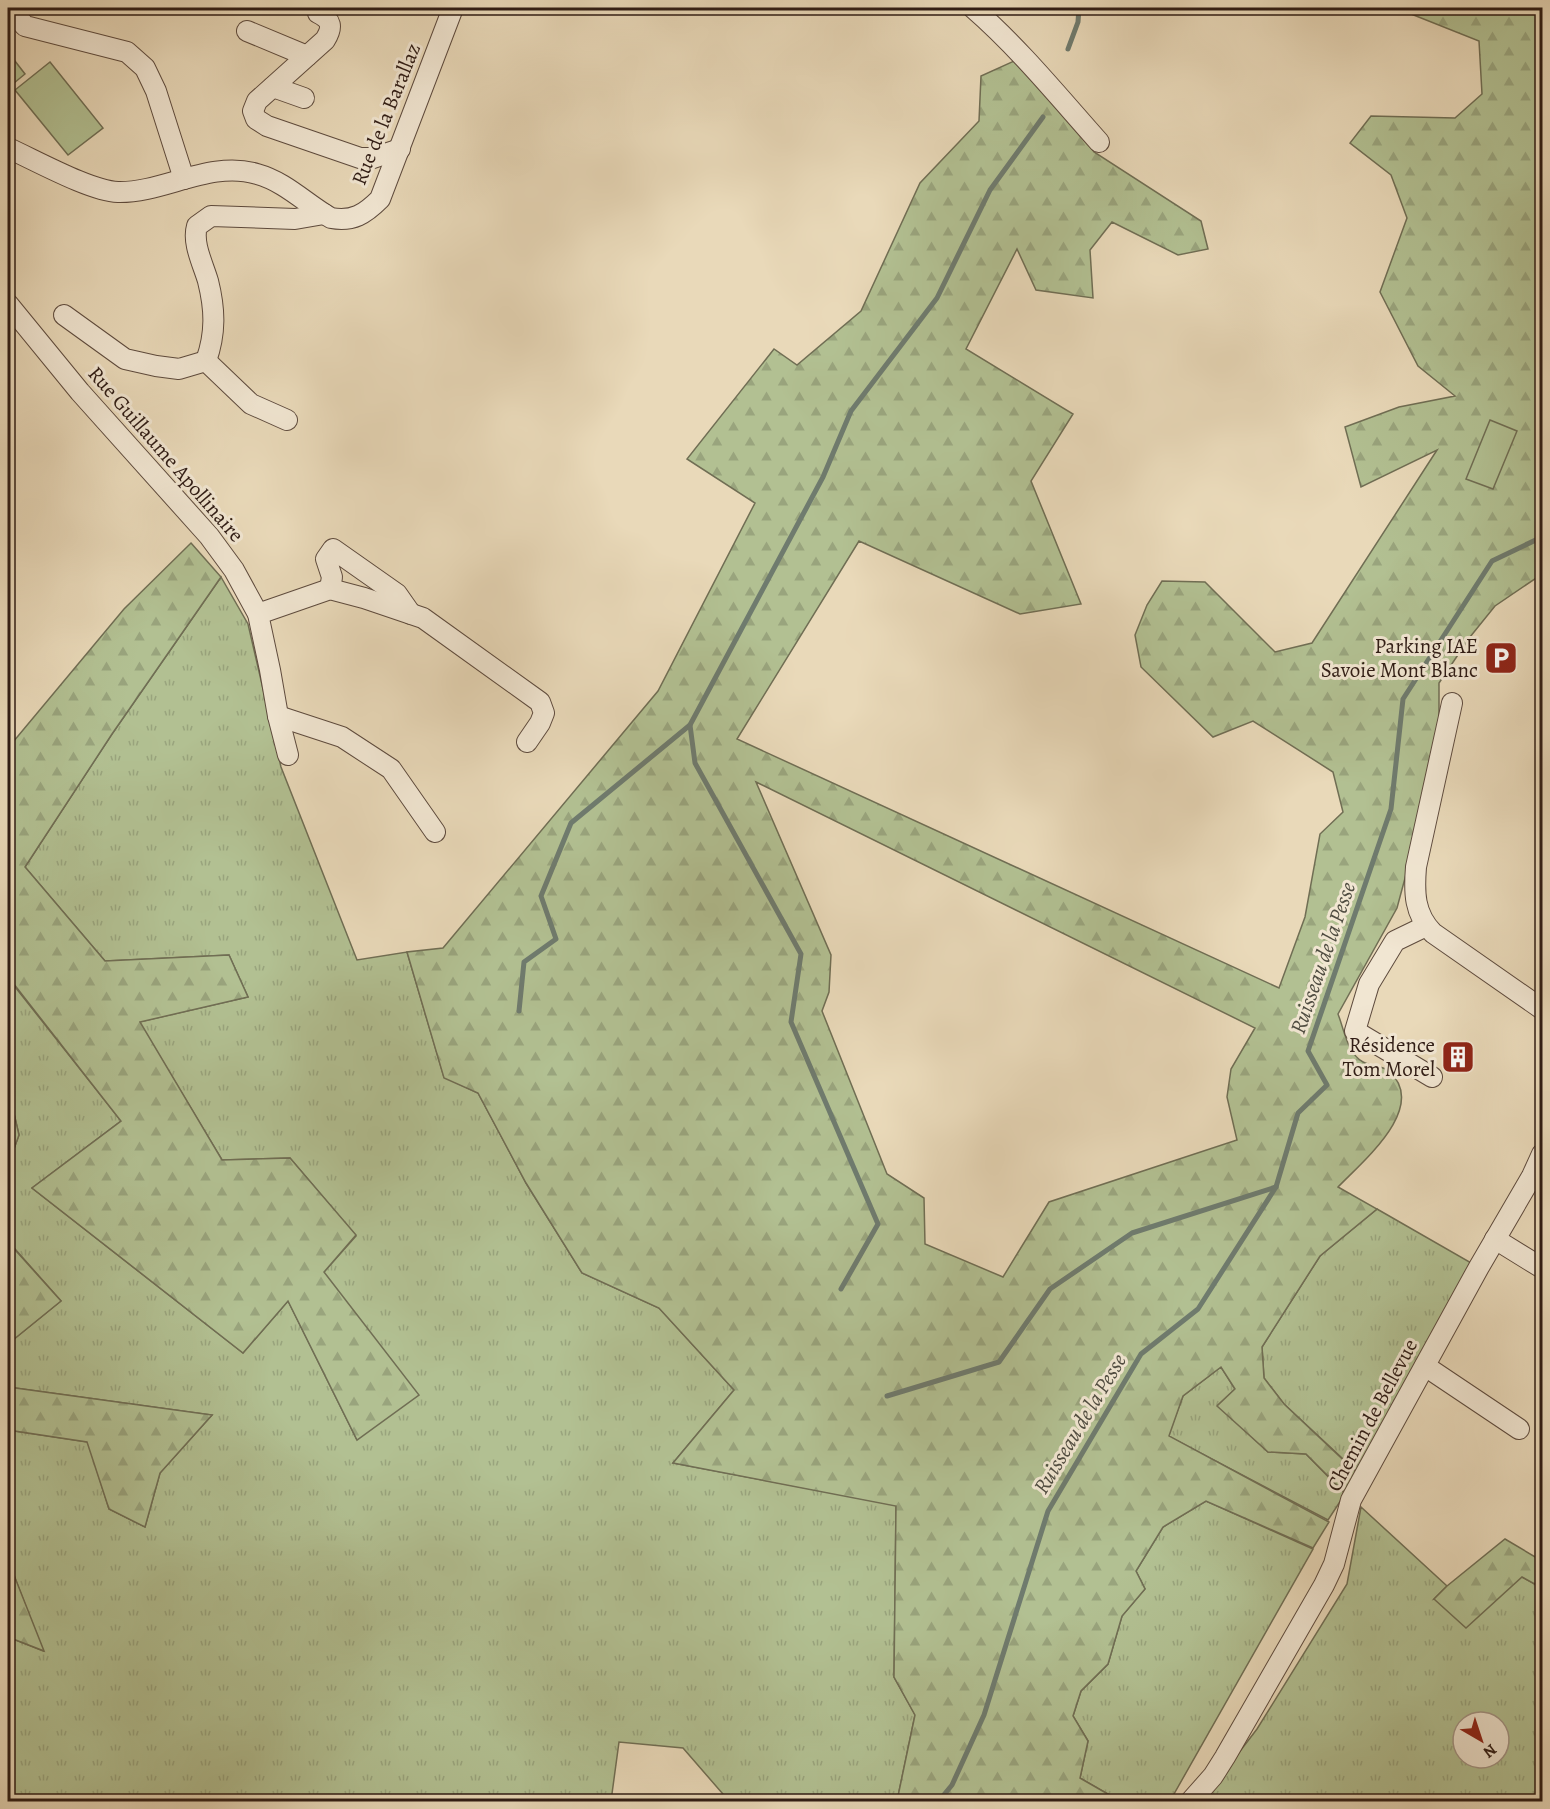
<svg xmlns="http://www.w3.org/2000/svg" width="1550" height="1809" font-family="Alegreya,serif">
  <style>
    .grass { fill: url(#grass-tufts); stroke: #706e54; stroke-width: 1.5; fill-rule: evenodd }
    .forest { fill: url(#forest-firs); stroke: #706e54; stroke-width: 1.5; fill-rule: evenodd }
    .pitch { fill: #b2c092; stroke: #706e54; stroke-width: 1.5 }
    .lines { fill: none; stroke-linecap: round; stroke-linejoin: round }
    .stream { stroke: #6f7b6e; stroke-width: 5 }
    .minor-casing { stroke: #5e4b3e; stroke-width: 22 }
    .minor { stroke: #f1e6d2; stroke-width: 20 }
    .labels { text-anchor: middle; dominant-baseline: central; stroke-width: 6; stroke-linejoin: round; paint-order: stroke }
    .street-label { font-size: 21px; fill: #2f1c15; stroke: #f1e6d2 }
    .poi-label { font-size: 21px; fill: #2f1c15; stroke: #f1e6d2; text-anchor: end }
    .water-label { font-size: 22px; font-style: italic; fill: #4f4c41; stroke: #f1e6d2 }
  </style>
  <defs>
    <pattern id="grass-tufts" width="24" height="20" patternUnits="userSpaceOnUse" patternTransform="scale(1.5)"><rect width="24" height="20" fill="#b2c092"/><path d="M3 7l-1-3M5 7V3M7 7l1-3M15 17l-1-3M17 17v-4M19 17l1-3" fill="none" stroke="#99a47d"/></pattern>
    <pattern id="forest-firs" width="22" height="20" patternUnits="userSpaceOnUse" patternTransform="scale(1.5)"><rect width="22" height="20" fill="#b2c092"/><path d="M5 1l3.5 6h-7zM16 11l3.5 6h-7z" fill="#99a47d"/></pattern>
  </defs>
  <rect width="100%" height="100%" fill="#e9d9b9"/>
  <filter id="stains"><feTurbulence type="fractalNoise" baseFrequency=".00333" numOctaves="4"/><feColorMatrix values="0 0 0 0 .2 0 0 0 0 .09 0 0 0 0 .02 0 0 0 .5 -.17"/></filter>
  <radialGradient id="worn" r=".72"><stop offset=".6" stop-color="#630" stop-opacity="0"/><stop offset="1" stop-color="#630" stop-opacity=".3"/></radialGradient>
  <g class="grass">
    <path d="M221,577l27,47 33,143 76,193 50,-8 37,125 34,16 48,90 56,90 77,35 75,82 -61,73 223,42 -2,172 21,38 -18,86h-168l-46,-53 -64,-6 -8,59h-603v-164l35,14 -35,-91v-130l80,12 21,67 36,18 15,-54 52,-58 -204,-28v-43l53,-43 -53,-60v-76l11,-30 -11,-47v-100l4,-5 109,138 -89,67 211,165 45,-52 69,139 -33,-168 32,-36 -66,-78 -68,2 -83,-138 109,-25 -19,-42 -124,6 -80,-94 87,-133z"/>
    <path d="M1377,1209l96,55 -117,207 -72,-67 -20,-26 -2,-31 58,-91z"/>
    <path d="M1221,1367l14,22 -17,16 50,47 38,2 39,40 -17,26 -160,-84 15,-40z"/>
    <path d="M1206,1501l107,48 -143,252h-50l-40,-23 8,-37 -15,-25 8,-25 27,-27 14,-48 23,-27 -9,-18 27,-44z"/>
    <path d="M1361,1507l86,79 -13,13 88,-22 20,11v213l-341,1 56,-73 90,-145zM1463,1722h36v36h-36z"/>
  </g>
  <g class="forest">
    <path d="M1396,8h146v566l-47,32 -25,31 -31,46v49l-17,83 -25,93 -59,106c6,15 9,39 25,48 8,5 19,3 26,9 40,36 -26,90 -51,116l39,22 -57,47 -58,91 2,31 20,26 72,68 -11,21 -39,-39 -38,-2 -51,-46 18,-17 -14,-22 -38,29 -14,40 160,86 -16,26 -107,-47 -43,26 -27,44 9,18 -23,27 -14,48 -27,27 -8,25 15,25 -8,37 40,23h-36l-10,-5 -3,6 -174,-1 18,-86 -21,-38 2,-171 -223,-43 61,-73 -75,-82 -77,-35 -56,-90 -48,-90 -34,-15 -37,-126 36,-4 215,-257 97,-188 -68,-44 87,-110 23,16 64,-54 59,-128 59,-62 2,-45 42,-19 71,95 107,69 7,28 -30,6 -66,-33 -22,28 3,48 -57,-8 -19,-41 -51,100 107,65 -42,67 50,123 -61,10 -161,-73 -122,198 542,249 26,-71 15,-83 23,-22 -10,-40 -80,-51 -40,16 -72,-70 -6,-32 12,-30 15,-24 43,1 70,70 37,-9 125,-193 -76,37 -16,-60 54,-20 56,-11 -37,-30 -38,-74 27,-74 -16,-43 -41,-32 21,-27 84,2 27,-24 -3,-53zM756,782l499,246 -24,41 -4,28 10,43 -188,62 -46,75 -78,-33 -1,-46 -37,-24 -65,-163 7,-19 2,-37z"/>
    <path d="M191,543l30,34 -109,157 -87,133 80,94 124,-6 19,42 -108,25 82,138 68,-2 66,77 -32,37 95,123 -62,45 -69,-139 -45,52 -211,-165 89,-67 -108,-138 -5,5v-240l116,-139z"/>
    <path d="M8,1088l11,47 -11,30z"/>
    <path d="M8,1242l53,59 -53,43z"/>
    <path d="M8,1387l204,28 -52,58 -15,54 -36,-18 -22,-67 -79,-12z"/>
    <path d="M1505,1539l37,22v27l-20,-11 -56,51 -32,-29 13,-13z"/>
    <path d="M8,1560l36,91 -36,-14z"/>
  </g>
  <g class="pitch">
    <path d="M8,52l17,22 -17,14z"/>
    <path d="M50,62l53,66 -35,27 -53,-65z"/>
    <path d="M1490,420l27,11 -24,58 -27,-10z"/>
  </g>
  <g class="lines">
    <g class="stream">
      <path d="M1537,8l5,79"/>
      <path d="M1068,49l10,-27 1,-14"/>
      <path d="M519,1011l5,-49 32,-23 -15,-43 30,-73 119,-98"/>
      <path d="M841,1289l37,-65 -87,-202 10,-68 -106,-191 -5,-38 133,-248 28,-66 86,-113 53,-108 53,-73"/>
      <path d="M887,1396l112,-34 51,-73 82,-56 144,-46"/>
      <path d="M938,1802l14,-17 32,-70 64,-204 93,-157 57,-45 78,-122 22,-74 29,-28 -19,-34 83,-242 12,-110 89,-138 50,-24"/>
    </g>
    <g class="minor-casing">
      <g id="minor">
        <path d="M9,8l16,18 102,26 18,16 11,23 28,88"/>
        <path d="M973,8c46,40 85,88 126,134"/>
        <path d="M318,13c14,7 15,14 7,27l-68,61 -4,10 3,8 11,7 93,32h13l27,-9"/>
        <path d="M247,31l60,25"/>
        <path d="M273,87l31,11"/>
        <path d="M8,148c27,12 82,43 110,44 46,1 92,-32 139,-18 29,8 49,30 74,44 22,4 34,-4 49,-19l73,-191"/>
        <path d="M8,304l72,88 129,144 25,34 24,44 12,56 8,46 10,39"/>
        <path d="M64,315l61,44 31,7 23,3 27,-8"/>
        <path d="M206,361c10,-28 9,-52 2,-80 -5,-17 -16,-38 -11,-55l14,-10 84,3 29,-5"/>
        <path d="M206,361l45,43 36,16"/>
        <path d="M330,589l2,-12 -6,-18 7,-10 64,45 14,20"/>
        <path d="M258,614l72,-25 34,9 59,20 117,84 4,11 -4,10 -13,19"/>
        <path d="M1452,703l-36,164c-2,25 -2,47 17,66l109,76"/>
        <path d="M278,716l64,21 49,32 44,63"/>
        <path d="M1426,926l-31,15 -26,43 -14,47 77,46"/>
        <path d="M1495,1239l47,29"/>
        <path d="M1425,1366l94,63"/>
        <path d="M1190,1802l23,-26 12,-19 99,-172 10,-21 17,-64 128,-233 53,-91 10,-22"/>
      </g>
    </g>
    <use href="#minor" class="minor"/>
  </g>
  <defs>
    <g id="parking-square" transform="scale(1.725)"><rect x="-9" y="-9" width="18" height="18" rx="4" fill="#8f2418" stroke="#f1e6d2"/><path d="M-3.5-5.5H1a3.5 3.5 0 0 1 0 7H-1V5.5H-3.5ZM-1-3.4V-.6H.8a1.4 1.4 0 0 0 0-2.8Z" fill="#fff"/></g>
    <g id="building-square" transform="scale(1.725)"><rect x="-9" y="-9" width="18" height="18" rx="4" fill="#8f2418" stroke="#f1e6d2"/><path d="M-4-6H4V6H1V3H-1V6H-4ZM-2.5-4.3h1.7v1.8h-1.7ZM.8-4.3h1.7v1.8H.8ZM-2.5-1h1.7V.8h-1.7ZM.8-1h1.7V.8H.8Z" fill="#fff"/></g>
  </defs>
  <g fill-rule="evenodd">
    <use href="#parking-square" x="1501" y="658"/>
    <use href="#building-square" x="1458" y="1057"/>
  </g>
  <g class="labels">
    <g class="street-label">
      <text transform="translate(386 114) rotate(-68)">Rue de la Barallaz</text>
      <text transform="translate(166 454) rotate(49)">Rue Guillaume Apollinaire</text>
      <text transform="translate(1372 1415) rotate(-62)">Chemin de Bellevue</text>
    </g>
    <g class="poi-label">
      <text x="1478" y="646">Parking IAE<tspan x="1478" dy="24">Savoie Mont Blanc</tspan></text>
      <text x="1435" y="1045">Résidence<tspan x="1435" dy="24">Tom Morel</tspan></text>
    </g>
    <g class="water-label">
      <text transform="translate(1323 958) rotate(-71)">Ruisseau de la Pesse</text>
      <text transform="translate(1080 1424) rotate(-59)">Ruisseau de la Pesse</text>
    </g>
  </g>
  <rect width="1550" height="1809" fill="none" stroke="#e9d9b9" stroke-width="30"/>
  <rect x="9" y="9" width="1532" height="1791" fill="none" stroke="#2f1c15" stroke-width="3"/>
  <rect x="15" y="15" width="1520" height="1779" fill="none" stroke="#2f1c15" stroke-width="1.5"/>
  <g transform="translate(1481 1740) rotate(141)"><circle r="28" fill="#f1e6d2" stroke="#a39586" stroke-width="1.5"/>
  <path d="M0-4.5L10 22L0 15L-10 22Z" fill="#8f2418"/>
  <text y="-9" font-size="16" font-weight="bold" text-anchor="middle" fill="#2f1c15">N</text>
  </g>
  <rect width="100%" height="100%" filter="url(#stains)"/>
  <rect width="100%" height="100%" fill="url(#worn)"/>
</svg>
